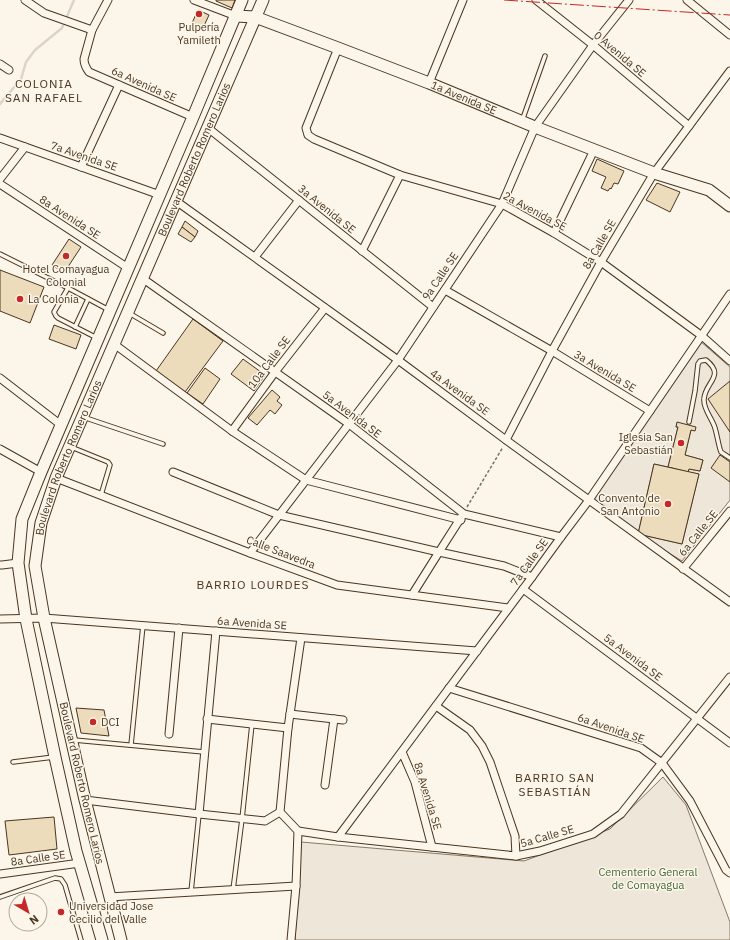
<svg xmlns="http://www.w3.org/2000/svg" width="730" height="940" font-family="'IBM Plex Sans',sans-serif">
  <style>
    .green { fill: #ede6d9; stroke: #887966; fill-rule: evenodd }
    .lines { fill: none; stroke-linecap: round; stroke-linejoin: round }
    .stream { stroke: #dcd4c6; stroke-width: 2.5 }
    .building { fill: #ecdcbc; stroke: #4a3520 }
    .lane-casing { stroke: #4a3520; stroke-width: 5.5 }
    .street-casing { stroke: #4a3520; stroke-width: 9 }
    .secondary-casing { stroke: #4a3520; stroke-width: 13 }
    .path { stroke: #7f6f5c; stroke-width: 1.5; stroke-dasharray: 3 2; stroke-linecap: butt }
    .lane { stroke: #fbf6e9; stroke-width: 3.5 }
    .street { stroke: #fbf6e9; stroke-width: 7 }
    .secondary { stroke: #fbf6e9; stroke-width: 11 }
    .power { stroke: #c62828; stroke-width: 1; stroke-dasharray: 14 3 2 3; stroke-linecap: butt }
    .poi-dot { fill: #c62828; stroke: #fbf6e9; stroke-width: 1.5 }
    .labels { text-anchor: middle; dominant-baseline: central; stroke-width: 3; stroke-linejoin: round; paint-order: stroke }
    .poi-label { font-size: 11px; fill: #4a3520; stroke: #fbf6e9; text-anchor: start }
    .street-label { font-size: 11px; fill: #4a3520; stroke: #fbf6e9 }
    .park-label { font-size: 11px; fill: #436837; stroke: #fbf6e9 }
    .neighbourhood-label { font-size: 12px; letter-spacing: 1px; fill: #4a3520; stroke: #fbf6e9 }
  </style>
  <rect width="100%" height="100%" fill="#fbf6e9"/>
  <g class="green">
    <path d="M700,341l30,26v133l-48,61 -44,-27 -46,-35zM677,423l14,7 -6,25 18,5 -3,11 -11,-2 -1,3 11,2 -17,70 -44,-10 16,-70 14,3 10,-40h-2z"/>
    <path d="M663,777l23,28 44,117v18h-435l6,-98 223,19 86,-32z"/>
  </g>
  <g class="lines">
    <path class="stream" d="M0,104l21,-25 5,-17 9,-12 27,-22 12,-28"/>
  </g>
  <g class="building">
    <path d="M216,0h19l-3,8 -16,-7z"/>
    <path d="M198,10l11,5 -6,13 -11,-5z"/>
    <path d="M597,159l27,12 -6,13 -4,-1 -3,6 -1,-1 -2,3 -7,-3 5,-11 -14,-6z"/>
    <path d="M657,183l23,9 -10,20 -24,-12z"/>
    <path d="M185,221l13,10 -3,6 -13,-10z"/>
    <path d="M182,227l13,10 -4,5 -13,-8z"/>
    <path d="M69,239l12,8 -17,26 -12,-8z"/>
    <path d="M0,270l44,17 -14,36 -30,-12z"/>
    <path d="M193,319l30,22 -38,51 -29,-21z"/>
    <path d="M54,325l27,10 -5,14 -27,-10z"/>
    <path d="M243,359l22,16 -11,16 -23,-17z"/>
    <path d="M205,368l15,11 -17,25 -16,-11z"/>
    <path d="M730,381v51l-22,-33z"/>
    <path d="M272,390l8,7 -3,4 5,4 -7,9 -5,-4 -13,15 -9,-7z"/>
    <path d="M677,422l19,5 -1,4 -4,-1 -6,25 18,5 -3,11 -11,-2 -1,3 -20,-5 10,-40h-2z"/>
    <path d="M720,455l10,7v20l-19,-14z"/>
    <path d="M654,464l45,10 -17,70 -44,-10z"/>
    <path d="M76,708l28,2 5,26 -28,-3z"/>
    <path d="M54,817l3,32 -48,6 -4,-34z"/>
  </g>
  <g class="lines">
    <g class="lane-casing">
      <g id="lane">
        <path d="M522,121l23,-65"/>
        <path d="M0,254l68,34 41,22"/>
        <path d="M68,288l-14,24 2,4 2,2 39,20"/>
        <path d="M129,313l34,20"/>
        <path d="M75,327l13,-28"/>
        <path d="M83,417l80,27"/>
        <path d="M689,422l6,-31 3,-27 2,-3 6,-1c20,16 -1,22 -2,39 -1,10 8,19 11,29 2,7 3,14 5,21l1,3 9,6"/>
        <path d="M71,447l37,15 2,3 -9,30"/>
        <path d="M74,740l130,12"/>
        <path d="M131,745l12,-120"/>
        <path d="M13,762l41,-5"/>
        <path d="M233,890l9,-71 10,-95"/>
        <path d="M191,892l8,-78"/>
        <path d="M0,897l55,-19 6,1 4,6 16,55"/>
      </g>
    </g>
    <g class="street-casing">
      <g id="street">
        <path d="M25,0l19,13 48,17"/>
        <path d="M108,0l-16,30 -8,29c0,6 2,9 5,13l104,45"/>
        <path d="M194,0l42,16"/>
        <path d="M536,0l57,45 96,81"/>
        <path d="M687,0l43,35"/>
        <path d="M338,48l-32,80 2,7 6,4 86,36 102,29 52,29 47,29 101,74 28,25"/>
        <path d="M0,64l9,6"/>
        <path d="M429,83l34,-83"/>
        <path d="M208,128l225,179"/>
        <path d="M0,138l160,57"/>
        <path d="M81,167l38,-82"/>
        <path d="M0,179l25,-32"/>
        <path d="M0,184l128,84"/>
        <path d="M176,201l222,159 108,80 224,162"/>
        <path d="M554,233l40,-83"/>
        <path d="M362,251l38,-76"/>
        <path d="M255,257l44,-57"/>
        <path d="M142,278l207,146 115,90 97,23"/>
        <path d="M445,290l107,61 98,60"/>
        <path d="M114,344l118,87 74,49 155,40"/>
        <path d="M0,378l61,47"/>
        <path d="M232,431l43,-59 50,-64"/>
        <path d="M506,440l46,-89 49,-89 53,-89 76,-102"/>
        <path d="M0,449l41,23"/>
        <path d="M173,472l106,43 160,37 65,14 28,11"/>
        <path d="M56,478l194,75 87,32 171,23"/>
        <path d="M250,553l148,-193 104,-156 33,-77 58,-82 36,-45"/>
        <path d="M0,565h2l16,-2"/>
        <path d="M683,569l47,-58"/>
        <path d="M523,589l207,154"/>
        <path d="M412,595l27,-43 23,-36"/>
        <path d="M0,619l44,-1 433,33"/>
        <path d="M449,688l192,60 21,15 28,38 36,69 4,3"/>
        <path d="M436,706l34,24 12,16 8,16 25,74 1,20"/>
        <path d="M290,714l53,6"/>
        <path d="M207,719l81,9"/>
        <path d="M169,734l10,-106"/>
        <path d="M402,752l13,30 17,65"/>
        <path d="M325,785l9,-66"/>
        <path d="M85,800l114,14 66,7 15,-9"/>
        <path d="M199,814l17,-183"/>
        <path d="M298,831l40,6 178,19 24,-5 53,-17 28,-20 109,-137"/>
        <path d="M338,837l194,-260 29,-40 28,-37 141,-206"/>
        <path d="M0,874l80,-11"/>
        <path d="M109,897l187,-11"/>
        <path d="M291,940l5,-54 2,-55 -18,-19 8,-84 13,-90"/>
      </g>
    </g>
    <g class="secondary-casing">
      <g id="secondary">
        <path id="s1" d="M236,16l19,1 83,31 91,35 106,44 119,46 55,17 21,16"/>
        <path d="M102,940l-26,-89 -21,-94 -29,-138 -8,-56 4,-44 19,-47 152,-355 49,-117"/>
        <path id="s2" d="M121,940l-36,-140 -41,-182 -9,-52 6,-43 15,-45 207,-478"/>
      </g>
    </g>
    <path class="path" d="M467,507l36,-60"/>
    <use href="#lane" class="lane"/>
    <use href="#street" class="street"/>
    <use href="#secondary" class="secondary"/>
    <path class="power" d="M504,0l226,15"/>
  </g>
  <g class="poi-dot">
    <circle cx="199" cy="14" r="4"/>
    <circle cx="66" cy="256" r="4"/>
    <circle cx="20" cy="299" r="4"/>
    <circle cx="681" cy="443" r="4"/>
    <circle cx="668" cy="504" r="4"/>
    <circle cx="93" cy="722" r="4"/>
    <circle cx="61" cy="912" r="4"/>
  </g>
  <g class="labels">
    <g class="poi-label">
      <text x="199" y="27" text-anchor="middle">Pulpería<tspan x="199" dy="13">Yamileth</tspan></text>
      <text x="66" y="269" text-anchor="middle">Hotel Comayagua<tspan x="66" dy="13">Colonial</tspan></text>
      <text x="28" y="299">La Colonia</text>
      <text x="673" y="437" text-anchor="end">Iglesia San<tspan x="673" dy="13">Sebastián</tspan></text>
      <text x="660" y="498" text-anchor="end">Convento de<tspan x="660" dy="13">San Antonio</tspan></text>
      <text x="101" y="722">DCI</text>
      <text x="69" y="906">Universidad Jose<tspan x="69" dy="13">Cecilio del Valle</tspan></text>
    </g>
    <g class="street-label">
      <text transform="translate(620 54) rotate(40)">0 Avenida SE</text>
      <text transform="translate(144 84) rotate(24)">6a Avenida SE</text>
      <text stroke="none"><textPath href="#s1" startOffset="243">1a Avenida SE</textPath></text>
      <text transform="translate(84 156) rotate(19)">7a Avenida SE</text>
      <text stroke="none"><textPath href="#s2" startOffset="822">Boulevard Roberto Romero Larios</textPath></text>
      <text transform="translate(327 209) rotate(39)">3a Avenida SE</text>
      <text transform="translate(535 211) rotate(28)">2a Avenida SE</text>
      <text transform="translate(70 217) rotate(33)">8a Avenida SE</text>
      <text transform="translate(599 244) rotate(-60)">8a Calle SE</text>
      <text transform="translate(440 276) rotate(-56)">9a Calle SE</text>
      <text transform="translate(269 362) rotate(-53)">10a Calle SE</text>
      <text transform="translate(605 371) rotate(31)">3a Avenida SE</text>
      <text transform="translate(460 392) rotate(36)">4a Avenida SE</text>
      <text transform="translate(352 414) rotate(37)">5a Avenida SE</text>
      <text stroke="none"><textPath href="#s2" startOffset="498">Boulevard Roberto Romero Larios</textPath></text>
      <text transform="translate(698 533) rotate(-51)">6a Calle SE</text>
      <text transform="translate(281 552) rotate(21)">Calle Saavedra</text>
      <text transform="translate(529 562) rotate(-54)">7a Calle SE</text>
      <text transform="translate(252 623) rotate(4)">6a Avenida SE</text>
      <text transform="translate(633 657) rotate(37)">5a Avenida SE</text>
      <text transform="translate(611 728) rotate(19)">6a Avenida SE</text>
      <text transform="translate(82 783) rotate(77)">Boulevard Roberto Romero Larios</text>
      <text transform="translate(428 796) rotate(73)">8a Avenida SE</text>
      <text transform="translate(547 836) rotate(-16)">5a Calle SE</text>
      <text transform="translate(38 858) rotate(-8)">8a Calle SE</text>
    </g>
    <g class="park-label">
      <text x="648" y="872">Cementerio General<tspan x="648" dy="13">de Comayagua</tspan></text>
    </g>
    <g class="neighbourhood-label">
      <text x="44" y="83">COLONIA<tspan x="44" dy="14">SAN RAFAEL</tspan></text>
      <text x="253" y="584">BARRIO LOURDES</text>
      <text x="555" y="777">BARRIO SAN<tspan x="555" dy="14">SEBASTIÁN</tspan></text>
    </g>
  </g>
  <g transform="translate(28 912) rotate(142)"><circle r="19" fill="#fbf6e9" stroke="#b4a999"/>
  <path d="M0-3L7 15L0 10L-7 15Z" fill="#c62828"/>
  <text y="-6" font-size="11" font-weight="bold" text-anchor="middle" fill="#4a3520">N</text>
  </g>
</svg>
